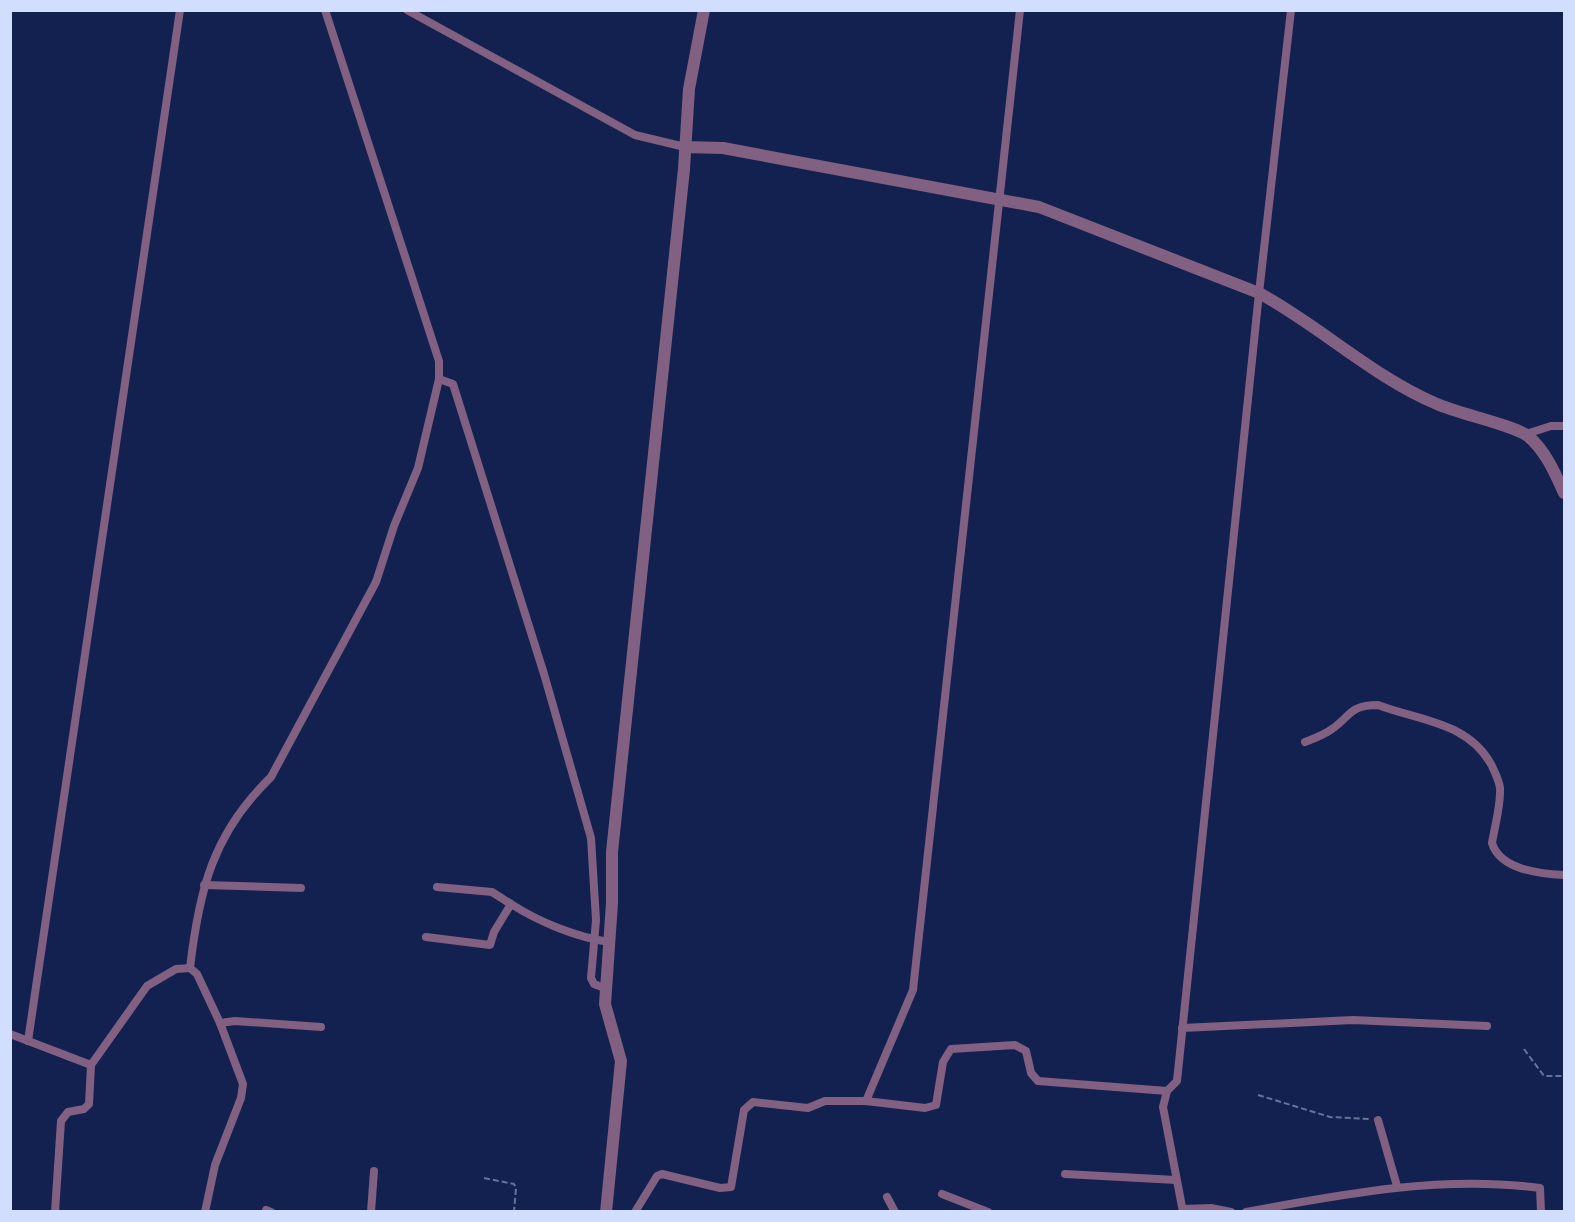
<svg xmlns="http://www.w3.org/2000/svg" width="1575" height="1222" font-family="Lora,serif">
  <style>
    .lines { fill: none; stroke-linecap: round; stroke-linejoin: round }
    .path { stroke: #66739b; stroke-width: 2; stroke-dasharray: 6 3; stroke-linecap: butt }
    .service { stroke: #826081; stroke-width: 8 }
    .minor { stroke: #826081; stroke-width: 12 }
    .tertiary { stroke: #826081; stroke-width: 12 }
  </style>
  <rect width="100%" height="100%" fill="#132150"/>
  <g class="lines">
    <g class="path">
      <path d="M1524,1049l20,27h20"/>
      <path d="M1258,1095l72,22 39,2"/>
      <path d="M484,1178l30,6 2,4 -2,24"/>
    </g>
    <g class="service">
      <path d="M407,10l228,125 50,12"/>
      <path d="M439,379l14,5 91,290 47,164 5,82 -5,58 3,6 13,5"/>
      <path d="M1526,434l25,-8h13"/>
      <path d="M1305,742c10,-4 19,-7 27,-13 19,-13 17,-24 46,-24 42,16 91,17 114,61 3,7 7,14 8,22 1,17 -5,37 -8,55 8,27 48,31 72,32"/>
      <path d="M204,885l97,3"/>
      <path d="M437,887l55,5 19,12"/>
      <path d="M426,937l64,8 4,-13 17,-28c28,18 67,34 99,38"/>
      <path d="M220,1023l15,-2 86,6"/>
      <path d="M1182,1028l171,-8 134,6"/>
      <path d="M10,1034l81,31 56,-79 29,-17 14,-1"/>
      <path d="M28,1041l152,-1031"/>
      <path d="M866,1101l47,-111 107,-980"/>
      <path d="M1378,1120l19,66"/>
      <path d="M1065,1174l111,6"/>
      <path d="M942,1194l46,18"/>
      <path d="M887,1197l8,15"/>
      <path d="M1183,1209l28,-1 20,4"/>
      <path d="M266,1210l5,2"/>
      <path d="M55,1212l6,-91 7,-9 16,-3 5,-5 2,-39"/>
      <path d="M205,1212l10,-47 26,-67 2,-14 -23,-61 -23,-49 -7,-6c9,-78 23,-135 81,-191l105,-195 18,-56 24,-58 21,-89v-18l-114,-351"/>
      <path d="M371,1212l3,-41"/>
      <path d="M635,1212l22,-36 5,-2 58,14 11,-1 13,-77 9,-8 55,6 17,-7h41l59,7 11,-3 7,-43 8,-13 64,-4 11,6 5,22 7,8 129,10"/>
      <path d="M1183,1212l-20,-105 4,-16 10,-10 82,-788 32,-283"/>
      <path d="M1246,1212c97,-18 195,-37 294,-24l1,24"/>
    </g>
    <path class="minor" d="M685,147l38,1 316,59 220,86c61,33 114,84 178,111 22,10 74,20 91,32 17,14 27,37 36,57"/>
    <path class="tertiary" d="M606,1212l15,-151 -16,-57 7,-101v-51l72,-683 5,-80 15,-79"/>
  </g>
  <rect width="1575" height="1222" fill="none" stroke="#d2defd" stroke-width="24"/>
</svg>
